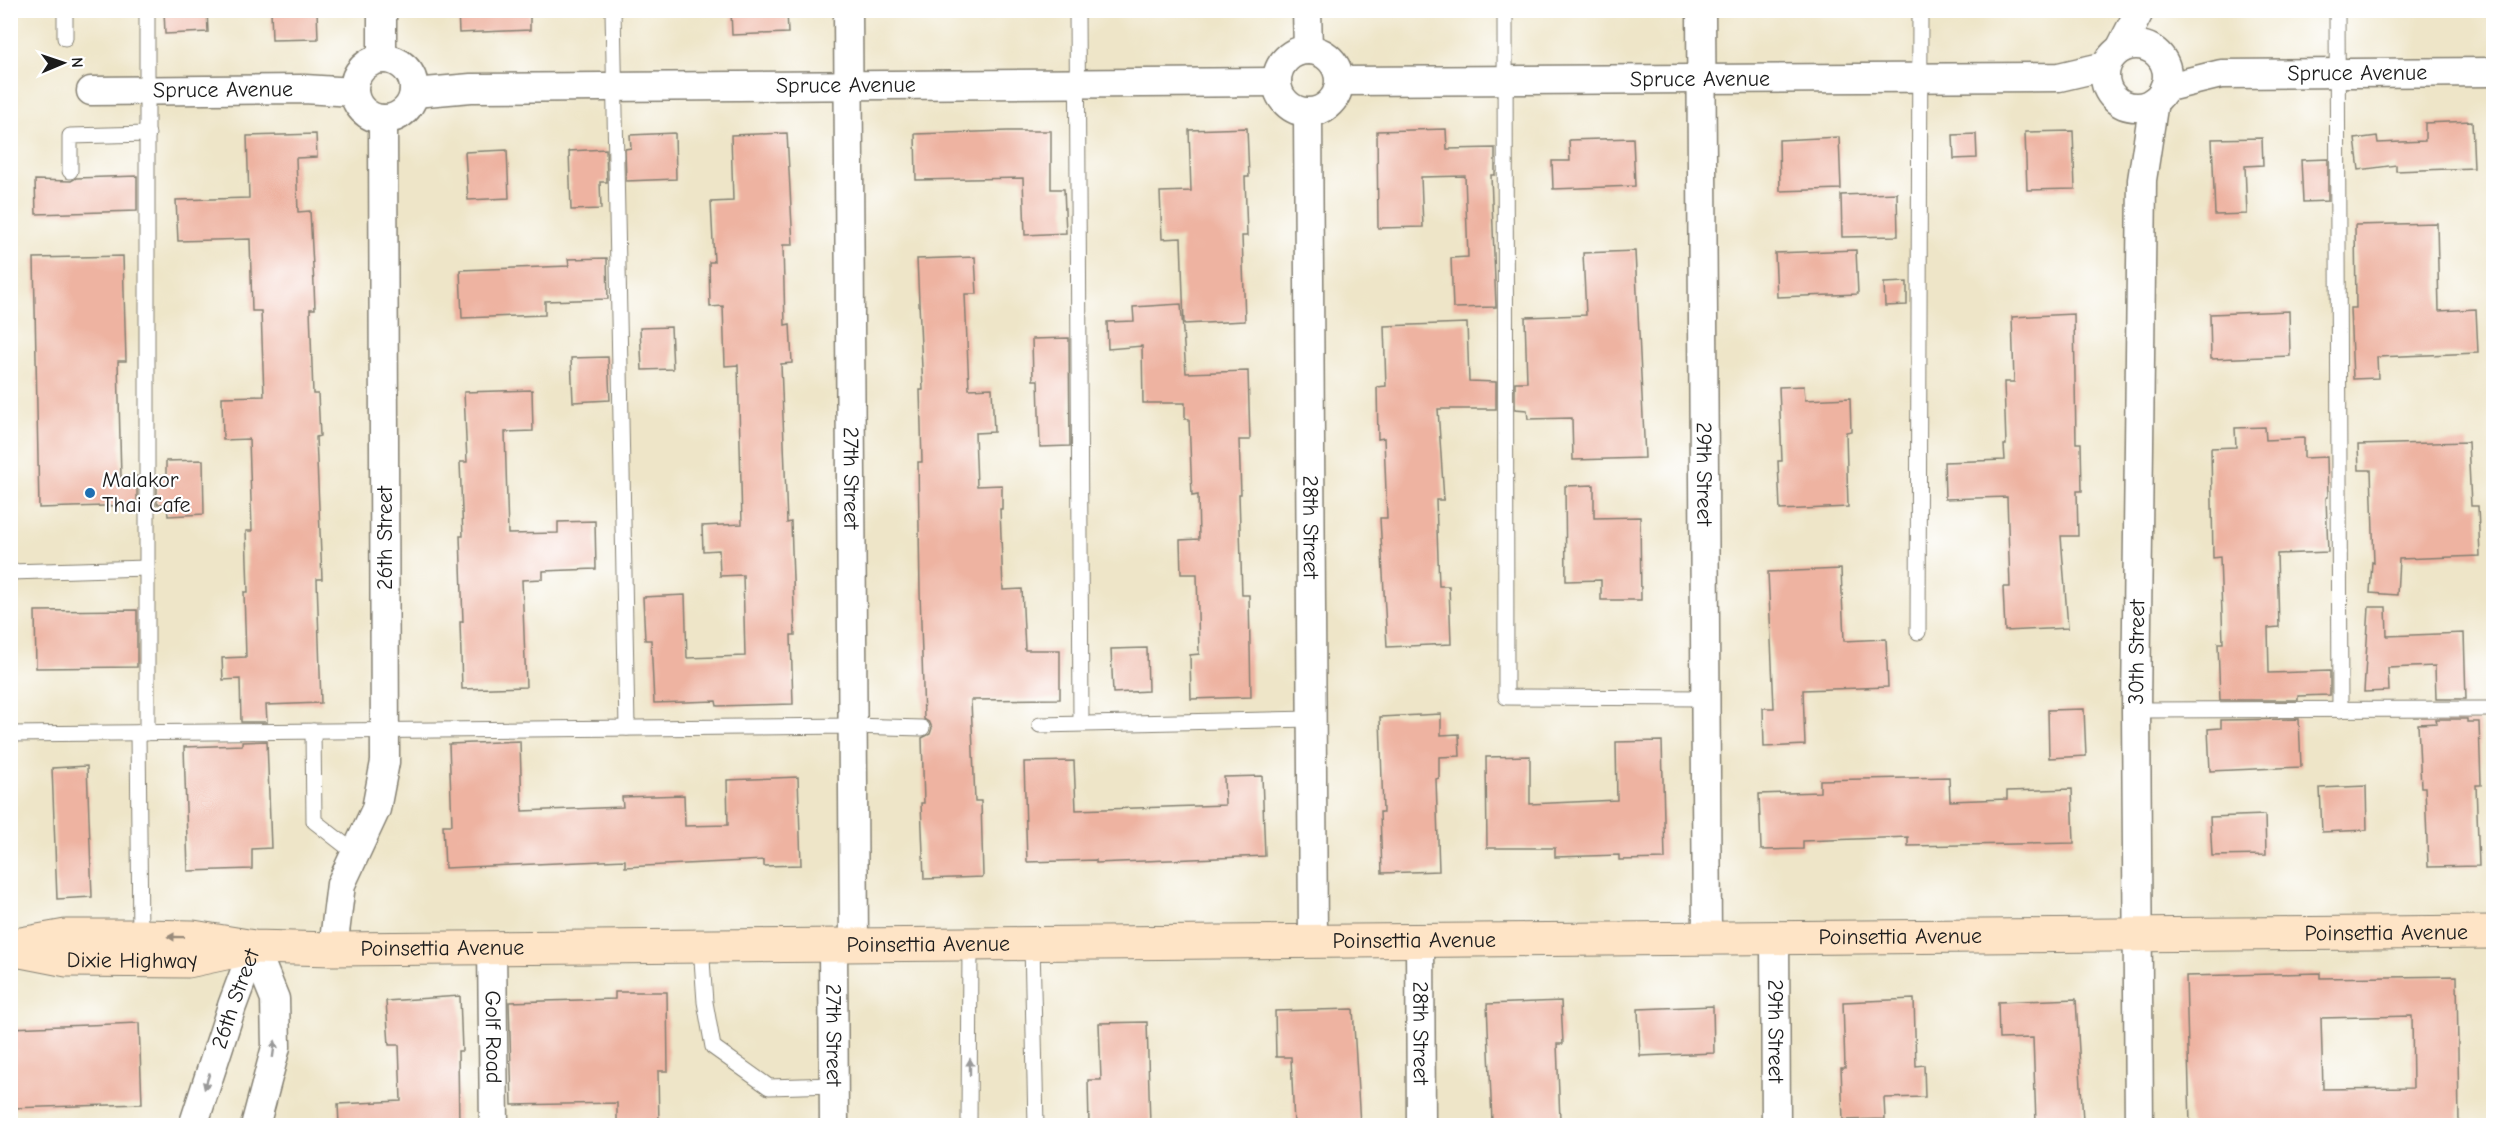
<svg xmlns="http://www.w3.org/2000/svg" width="2504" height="1136" font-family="'Comic Neue',sans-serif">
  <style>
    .building { fill: #eeb3a1; fill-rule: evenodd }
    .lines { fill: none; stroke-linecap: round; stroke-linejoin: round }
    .lane-casing { stroke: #858072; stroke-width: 17 }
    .street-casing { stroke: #858072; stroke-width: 31 }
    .secondary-casing { stroke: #858072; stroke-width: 35 }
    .lane { stroke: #fff; stroke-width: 15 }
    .street { stroke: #fff; stroke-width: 28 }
    .secondary { stroke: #fee4c6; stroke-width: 33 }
    .oneway { fill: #988a7a }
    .oneway2 { fill: #999 }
    .poi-dot { fill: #1f6fb2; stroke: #fff; stroke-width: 2 }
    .labels { text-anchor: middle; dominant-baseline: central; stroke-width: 4.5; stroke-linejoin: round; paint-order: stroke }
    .street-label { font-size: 22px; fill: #1c1c1c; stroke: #fff }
    .poi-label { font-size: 22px; fill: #1c1c1c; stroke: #fff; text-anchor: start }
  </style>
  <rect width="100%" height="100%" fill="#fff"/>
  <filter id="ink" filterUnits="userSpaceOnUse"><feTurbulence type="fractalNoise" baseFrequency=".0167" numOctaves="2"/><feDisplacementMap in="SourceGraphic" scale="12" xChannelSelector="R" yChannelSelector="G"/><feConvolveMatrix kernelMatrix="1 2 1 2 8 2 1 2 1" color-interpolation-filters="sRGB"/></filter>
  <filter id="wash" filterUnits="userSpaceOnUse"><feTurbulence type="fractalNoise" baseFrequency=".008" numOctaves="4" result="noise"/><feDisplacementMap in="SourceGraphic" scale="24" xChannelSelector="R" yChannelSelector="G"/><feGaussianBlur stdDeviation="1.35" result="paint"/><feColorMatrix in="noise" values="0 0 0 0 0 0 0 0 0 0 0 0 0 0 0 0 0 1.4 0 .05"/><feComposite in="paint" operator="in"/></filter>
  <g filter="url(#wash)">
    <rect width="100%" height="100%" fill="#eee5c8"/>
    <g id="blocks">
      <g class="building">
        <path d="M164,10h43l1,22 -43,2z"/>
        <path d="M271,10h46l1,29 -46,1z"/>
        <path d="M458,10h72v20l-71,3z"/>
        <path d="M731,10h56l1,23 -56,2z"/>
        <path d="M2472,121l2,47 -78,3v-6l-37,5 -4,-31 22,-3 1,7 47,-2v-18z"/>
        <path d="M1247,128l2,49h-4l2,59h-5l3,85 -61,3 -3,-86 -19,1 -2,-47 31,-1 -2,-61z"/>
        <path d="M1446,129l1,20 48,-1v27h-4l5,132 -43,1 -2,-50 17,-1 -3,-81 -44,1 2,50 -45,1 -1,-97z"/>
        <path d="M1008,131h43v58h13l2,44 -41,2 -2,-57 -107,2 -1,-46z"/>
        <path d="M2073,131l2,58 -48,1 -2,-58z"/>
        <path d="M675,133l1,46 -50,2 -1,-32 6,-1 -1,-13z"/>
        <path d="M787,133l6,112h-10l2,80 5,-1 2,39 -11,1 6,159 4,-1 4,113h-4l2,69 -76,2 -1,-5 -62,2 -3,-63h-6l-2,-43 42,-2 2,63 58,-2 -2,-81 -23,1 -1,-26 -16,1 -1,-25 40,-2 -4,-159 -13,1 -2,-60 -13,1 -1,-45h5l-3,-60 22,-1 -2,-66z"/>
        <path d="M316,134l1,23 -21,1 2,54 12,-1 4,74 1,24h-5l3,85h5l2,42 -4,1 6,142h-5l4,124 -55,2 1,17h-26l-1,-43 -17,1 -1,-22 24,-1 -2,-65h4l-2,-61h6l-3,-92 -26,1 -1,-43 42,-1 -3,-85h-9l-2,-72 -72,2 -2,-41 73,-2 -2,-62z"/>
        <path d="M1976,134l1,24 -23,1 -1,-24z"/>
        <path d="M1839,137l2,52 -61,2 -1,-51z"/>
        <path d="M1633,138l2,48 -82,3 -1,-28h18l-1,-21z"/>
        <path d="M2262,138l1,27 -18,1 2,48 -32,1 -3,-76z"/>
        <path d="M606,149l1,33h-7l1,27 -30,1 -2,-59z"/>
        <path d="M507,150l2,48 -41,2 -3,-48z"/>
        <path d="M2328,159v42l-25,1 -2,-42z"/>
        <path d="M137,176v35l-101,3 -1,-34 36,1 5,-3z"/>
        <path d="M1897,193l1,43 -56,1 -1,-42z"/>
        <path d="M2437,223l2,88 37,-2 2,44 -101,4 1,21 -25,1 -3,-71h6l-1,-83z"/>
        <path d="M1856,250l2,44 -81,3 -2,-44z"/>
        <path d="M1635,251l10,207 -72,2 -1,-42 -44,1 -1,-9 -12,-1v-27h12l-2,-65 61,-2 -3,-62z"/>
        <path d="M123,256l3,105h-8l3,116 16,-1v29l-98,3 -5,-250z"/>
        <path d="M975,257l2,37h-12l4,95 23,-1 2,44 -19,1 2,53 25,-1v24h-2l3,81 19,-1 3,61h35v49l-89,1 4,101h6l2,76 -59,2 -3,-76h3l-2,-65 8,-4 2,-6 -2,-5 -6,-4 -4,-127 -2,-130h4l-2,-72h3l-6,-131z"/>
        <path d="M607,258l1,41 -63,2v14l-83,3 -2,-48 109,-4 -1,-7z"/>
        <path d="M1907,282v23l-22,1 -1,-23z"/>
        <path d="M1181,304l5,69 62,-2 2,69h-11l2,54h-2l3,101h7l2,102 -60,2 -1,-44 9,-1 -2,-80h-16l-1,-34 19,-1 -1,-44 -6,1 -3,-77h-4v-16h-42l-1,-57 -34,3 -1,-27 27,-1 -1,-14z"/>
        <path d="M2289,311l1,45 -79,3 -1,-45z"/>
        <path d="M2074,314l2,129h5l1,48h-5l1,45h-17l7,92 -63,3 -2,-44h7l-3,-90 -62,2 -1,-37 61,-2 -1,-15h2l-2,-63h10l-2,-65z"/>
        <path d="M1467,323l2,58 27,1v27h-58l6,91h-8l3,86h10l2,58 -64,3 -7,-129h7l-3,-80 -6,1 -1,-52 9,-1 -2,-60z"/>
        <path d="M671,327l2,42 -31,1 -2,-42z"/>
        <path d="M1069,338l1,108 -30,1 -2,-67h-5l-1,-41z"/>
        <path d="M608,357l2,43 -37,2 -2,-44z"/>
        <path d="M1804,386l1,14 45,-2 1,33 -5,1 2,75 -68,3 -2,-49h4l-3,-74z"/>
        <path d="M532,390l1,41 -28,1 3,102 50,-1v-11l37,-1 1,48 -53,2v8l-21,1 4,107 -64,2 -2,-67h3l-3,-86h3l-3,-74h7l-3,-70z"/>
        <path d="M2265,427l1,13 38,-2v20l23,-1 1,40 -2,1 2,54 -51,2 2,73 -11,1 1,45 61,-2v24l-32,1v4h-78l-2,-57h5l-3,-86 -7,1 -2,-110 25,-1 -1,-19z"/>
        <path d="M2468,442l3,64h7l2,50 -81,3 -2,36 -27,-2 2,-31 2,1 -3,-93h-12l-1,-25z"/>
        <path d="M203,460l1,54 -36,2 -1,-12h-10v-28l9,-1v-14z"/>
        <path d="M1594,485v33l46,-1 1,83h-40v-20l-35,1 -1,-95z"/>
        <path d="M1841,569l3,72 42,-2 2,48 -85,3 2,55 -41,2 -1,-39h11l-6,-136z"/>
        <path d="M2369,607h17l1,29 77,-3 2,66h-30l-1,-33 -47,2 1,23 -25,1z"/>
        <path d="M137,610v57l-101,1 -1,-57z"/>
        <path d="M1147,648l1,43 -35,2 -2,-44z"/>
        <path d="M2084,709l2,47 -37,2 -1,-48z"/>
        <path d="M1441,714v21l18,-1 1,22 -21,1v21l-3,1 3,92 -57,2 -2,-61h3l-3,-95z"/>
        <path d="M2299,719l2,48 -91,4 -2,-42 13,-1v-8z"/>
        <path d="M2436,719h31v3h12l2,63h-5l3,81 -51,1 -3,-80h-4l-3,-63 19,-1z"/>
        <path d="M267,741l4,107 -19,1v20l-64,2 -4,-124 58,-2v-3z"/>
        <path d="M520,741l2,70 101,-4 -1,-10 62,-2 1,31 43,-1 -1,-45 71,-3 3,88 -37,1v-6l-139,7v-7l-180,8 -2,-43h9l-3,-81z"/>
        <path d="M1662,741l3,118 -46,1v-5l-64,2v-9h-68l-1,-91 44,-1v48l87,-4 -1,-58z"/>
        <path d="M1074,761l2,49 149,-5 -1,-28 38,-1 3,80 -169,7v-3l-69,2 -3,-100z"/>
        <path d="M87,766l5,131 -35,2 -5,-131z"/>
        <path d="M1949,777l1,24 57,-2v-8l65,-2 2,54 -166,3v-9l-105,4v8l-42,1 -2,-56 61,-2v-12z"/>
        <path d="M2366,786l1,44 -45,2 -2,-44z"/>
        <path d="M2265,815l1,40 -54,1 -2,-39z"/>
        <path d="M2320,973v5l137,-2 2,149h-269l-4,-149zM2412,1016l1,72 -90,1 -2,-71z"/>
        <path d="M615,992h52l1,79h-10l1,54h-42v-22l-105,2 -3,-103 106,-3z"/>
        <path d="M460,996l2,55h-4l1,74h-120l-1,-21 63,-3 -2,-56h-10l-3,-44z"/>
        <path d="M1914,999l2,67 8,-1 1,32 -41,1 1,21 -42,1 -2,-52h4l-2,-66z"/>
        <path d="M2076,999l7,122 -47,2 -3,-85 -34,1 -1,-37z"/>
        <path d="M1561,1001l2,43h-6l3,76 -68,2 -5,-118z"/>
        <path d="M1713,1006l1,47 -74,3 -2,-47z"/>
        <path d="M1353,1009l7,116h-66l-3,-68h-15l-1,-46z"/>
        <path d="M1147,1022l3,103h-61l-1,-45h13l-2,-57z"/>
        <path d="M139,1023l3,81 -132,4v-80z"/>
      </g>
    </g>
  </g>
  <g filter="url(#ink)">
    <use href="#blocks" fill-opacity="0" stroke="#858072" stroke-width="1.5"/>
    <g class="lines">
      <g class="lane-casing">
        <g id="lane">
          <path d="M65,10v28"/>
          <path d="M613,10l14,718"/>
          <path d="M1077,10l4,712"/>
          <path d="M1505,10l1,687 199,1"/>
          <path d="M2337,10l3,700"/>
          <path d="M70,171v-35l78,-2"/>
          <path d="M10,572l137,-4"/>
          <path d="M1918,632l2,-622"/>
          <path d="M2136,710l358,-1"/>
          <path d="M1040,725l272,-6"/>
          <path d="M313,731l1,90 41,32"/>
          <path d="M138,733l2,203"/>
          <path d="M147,733v-723"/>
          <path d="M10,734l842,-8 70,2"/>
          <path d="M1032,943l4,183"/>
          <path d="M701,946l4,56 8,45 56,40 65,-2"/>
          <path d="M969,1126l1,-183"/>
        </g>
      </g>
      <g class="street-casing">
        <g id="street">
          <path d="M382,10v49"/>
          <path id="s1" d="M848,10l6,935"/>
          <path d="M1307,10l1,40"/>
          <path id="s2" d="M1701,10l6,928"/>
          <circle cx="2136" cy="76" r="31"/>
          <path d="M2120,49l20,-39"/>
          <circle cx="1308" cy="81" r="31"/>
          <circle cx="384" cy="89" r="30"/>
          <path id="s3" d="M1340,81l719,-4 47,-11"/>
          <path id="s4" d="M2164,88l57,-14 273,-2"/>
          <path id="s5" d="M91,91l213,-2 50,3"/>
          <path id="s6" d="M414,93l57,-5 806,-6"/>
          <path id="s7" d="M1308,113l5,828"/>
          <path id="s8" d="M1775,937l1,189"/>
          <path id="s9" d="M1420,940l1,186"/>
          <path id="s10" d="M833,945l1,181"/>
          <path d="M254,947l21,52 1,48 -21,79"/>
          <path id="s11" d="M492,947l2,179"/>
          <path d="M333,949l8,-65 35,-75 9,-47 -2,-643"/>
          <path id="s12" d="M193,1126l39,-120 22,-59"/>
          <path id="s13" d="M2139,1126l-3,-416 6,-530 12,-79"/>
        </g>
      </g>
      <g class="secondary-casing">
        <g id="secondary">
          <path id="s14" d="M10,946l56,-10h74l53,1 61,10 79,2 2161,-17"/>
          <path id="s15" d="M21,951l46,9 121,1 47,-10"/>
        </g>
      </g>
      <use href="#lane" class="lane"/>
      <use href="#street" class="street"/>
      <use href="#secondary" class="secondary"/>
    </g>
    <defs><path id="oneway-solid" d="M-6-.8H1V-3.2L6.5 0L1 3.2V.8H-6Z" transform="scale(1.5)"/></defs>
    <use class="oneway" href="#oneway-solid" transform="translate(176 937) rotate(-179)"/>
    <g class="oneway2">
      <use href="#oneway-solid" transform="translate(274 1049) rotate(-82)"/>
      <use href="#oneway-solid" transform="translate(970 1067) rotate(-90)"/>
      <use href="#oneway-solid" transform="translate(207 1081) rotate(108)"/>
    </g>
  </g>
  <circle class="poi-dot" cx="90" cy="493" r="6"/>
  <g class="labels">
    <g class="street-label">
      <text stroke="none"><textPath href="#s4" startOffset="195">Spruce Avenue</textPath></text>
      <text stroke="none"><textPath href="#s3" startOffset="360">Spruce Avenue</textPath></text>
      <text stroke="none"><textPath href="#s6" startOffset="432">Spruce Avenue</textPath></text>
      <text stroke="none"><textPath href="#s5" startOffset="132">Spruce Avenue</textPath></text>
      <text stroke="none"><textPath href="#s2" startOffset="464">29th Street</textPath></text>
      <text stroke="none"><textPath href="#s1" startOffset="468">27th Street</textPath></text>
      <text stroke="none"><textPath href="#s7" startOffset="414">28th Street</textPath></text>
      <text transform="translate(385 538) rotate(-90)">26th Street</text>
      <text stroke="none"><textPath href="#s13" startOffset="474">30th Street</textPath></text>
      <text stroke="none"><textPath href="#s14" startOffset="2378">Poinsettia Avenue</textPath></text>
      <text stroke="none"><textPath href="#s14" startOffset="1892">Poinsettia Avenue</textPath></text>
      <text stroke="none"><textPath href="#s14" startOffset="1406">Poinsettia Avenue</textPath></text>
      <text stroke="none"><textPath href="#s14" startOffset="920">Poinsettia Avenue</textPath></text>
      <text stroke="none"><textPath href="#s14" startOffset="434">Poinsettia Avenue</textPath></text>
      <text stroke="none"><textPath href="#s15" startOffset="112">Dixie Highway</textPath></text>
      <text stroke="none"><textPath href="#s12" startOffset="134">26th Street</textPath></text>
      <text stroke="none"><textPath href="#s8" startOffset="94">29th Street</textPath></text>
      <text stroke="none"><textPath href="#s9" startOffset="93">28th Street</textPath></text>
      <text stroke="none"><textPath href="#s10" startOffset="90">27th Street</textPath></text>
      <text stroke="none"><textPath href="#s11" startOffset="90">Golf Road</textPath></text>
    </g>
    <g class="poi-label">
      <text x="102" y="480">Malakor<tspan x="102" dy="25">Thai Cafe</tspan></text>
    </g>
  </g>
  <rect width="2504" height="1136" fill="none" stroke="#fff" stroke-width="36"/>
  <g transform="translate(63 63) rotate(88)" stroke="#ffffff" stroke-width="4.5" paint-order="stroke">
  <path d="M0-4.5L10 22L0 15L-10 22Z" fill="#1c1c1c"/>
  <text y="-9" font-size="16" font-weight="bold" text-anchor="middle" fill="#1c1c1c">N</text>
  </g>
</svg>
